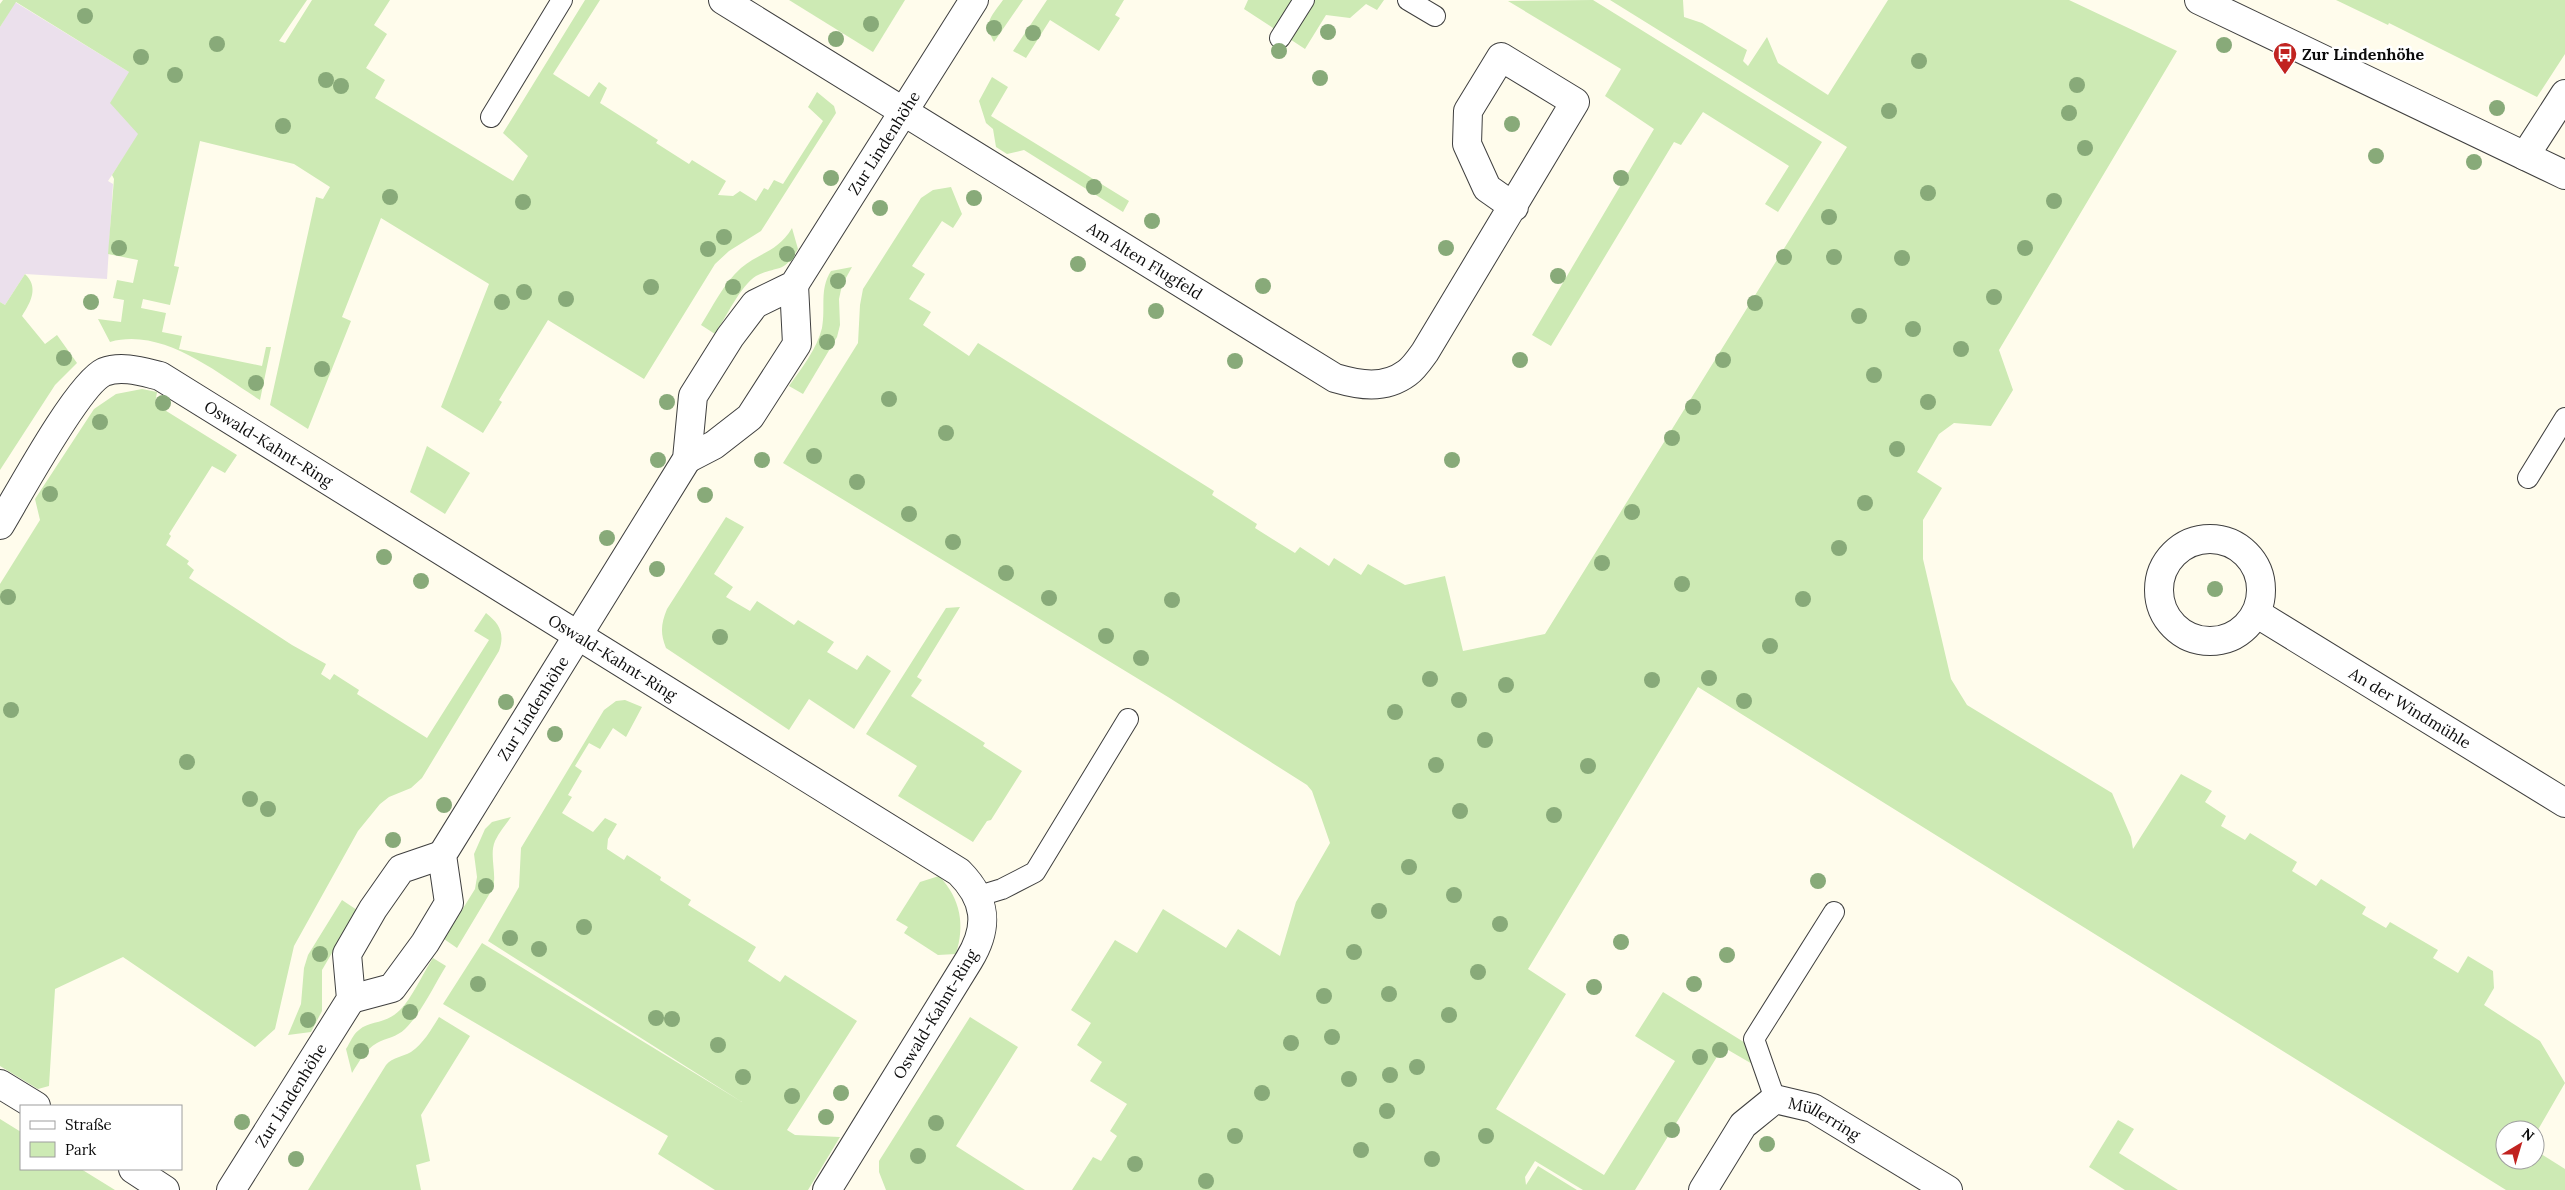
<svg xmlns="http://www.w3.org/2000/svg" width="2565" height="1190" font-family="Lora,serif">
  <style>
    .industrial { fill: #ebe0ec }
    .green { fill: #cdeab4 }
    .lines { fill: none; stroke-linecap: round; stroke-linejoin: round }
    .lane-casing { stroke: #3f3f3f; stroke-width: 22 }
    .street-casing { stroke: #3f3f3f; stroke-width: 30 }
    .lane { stroke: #fff; stroke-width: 20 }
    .street { stroke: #fff; stroke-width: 28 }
    .tree { fill: #88aa79 }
    .labels { text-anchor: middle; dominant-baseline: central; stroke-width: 5; stroke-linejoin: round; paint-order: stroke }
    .poi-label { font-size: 16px; font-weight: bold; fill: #0c0c0c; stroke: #fff; text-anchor: start }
    .street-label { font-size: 16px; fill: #0c0c0c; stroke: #fff }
  </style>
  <rect width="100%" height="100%" fill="#fffcec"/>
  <path class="industrial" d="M15,2l114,70 10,62 -31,47 5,3 -6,95 -82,-5 -20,31 -5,-3v-275z"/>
  <g class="green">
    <path d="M3,0h304l-28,41 6,2 27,-43h78l-16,25 13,9 -21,34 19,12 -10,18 138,83 15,-25 -25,-23 82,-133h15l-47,74 36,23 10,-15 8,6 -7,15 58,37 -2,3 33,21 3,-4 34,21 -8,14 15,1 7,-5 16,10 8,-13 4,2 6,-10 9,4 40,-63 -15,-14 9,-15 17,14 2,7 -75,118 -32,20 -14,13 -71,115 -96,-59 -49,80 3,2 -19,31 -42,-26 48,-123 -108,-66 -39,99 9,4 -43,108 -38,-24 46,-208 7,2 7,-12 -36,-23 -94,-23 -26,125 5,1 -9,38 -27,-6 -2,9 25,5 -4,19 20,4 -3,13 83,17 4,-19h5l-11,53c-43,-27 -97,-73 -150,-58l-12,-23 23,3 3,-22 -11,-2 4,-18 16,3 5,-23 -30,-6 6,-75 -2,-4 26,-41 -28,-31 19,-31 -113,-70 -16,25v-23z"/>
    <path d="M789,0h116l-32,52z"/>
    <path d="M1003,0h20l-29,42c-11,-20 -3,-25 9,-42z"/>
    <path d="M1047,0h77l-9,15 5,3 -21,33 -49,-31 -24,38 -13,-7z"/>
    <path d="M1248,0h136l-7,10 -11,-6 -16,14 -24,-3 -21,34 -61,-40z"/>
    <path d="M1593,0l229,142 -44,70 -13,-8 24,-38 -86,-54 -22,33 -7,-3 -123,204 -19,-11 122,-206 -49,-33 16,-27 -113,-68z"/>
    <path d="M1610,0h73l1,17 18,6 45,27 -4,11 5,5 19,-29 11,26 50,32 60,-95h181l108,51 -178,299 14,40 -22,36 -37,-3 -15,11 -22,38 25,16 -19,32v39l28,120 16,26 145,88 19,44 2,12 48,-75 31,17 -7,11 21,14 -5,10 24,14 5,-7 47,29 -5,9 24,15 5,-7 45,28 -4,7 24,14 4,-6 48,28 -5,8 25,15 10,-17 25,15 1,17 -10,17 56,36 25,42 -30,52v-5h-30v30h30v-10l30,19v21h-59l-808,-503 -170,282 38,25 -70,115 108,66 71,-114 -40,-25 28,-44 84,52 7,21 -31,-18 -88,143h-52l-48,-29 -10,16 1,8 12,-19 39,24h-505l21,-33 8,4 16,-25 -7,-5 17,-27 -37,-23 12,-19 -25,-17 14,-22 -20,-13 44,-70 22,13 26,-44 63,39 12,-19 42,27 16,-54 34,-59 -18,-52 -5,-6 -139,-88 -385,-234 75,-120 2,-38 3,-16 58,-91 12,-8 18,-3 11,27 -9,14 -11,-7 -30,45 13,8 -16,25 22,13 -8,13 46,31 9,-13 236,148 -2,4 45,29 -2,4 40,25 5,-6 29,19 5,-8 27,17 7,-11 37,21 40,-9 18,75 82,-17 302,-487z"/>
    <path d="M2336,0h229v54l-28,43 -148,-74 -1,2z"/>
    <path d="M992,77l16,10 -17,29 138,85 -6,11 -99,-62 -17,4 -11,-7 -3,-18 -7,-6 -7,-22z"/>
    <path d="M792,228l6,21c-15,26 -21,16 -42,27 -15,9 -31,43 -41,58l-14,-9c12,-19 23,-42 40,-57 19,-16 37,-16 51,-40z"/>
    <path d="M852,267l-10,18 -3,14 1,26 -3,12 -34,57 -14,-8c12,-17 28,-37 33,-58 4,-21 -3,-38 9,-57z"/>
    <path d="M25,274c14,13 6,28 -3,42l23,28 12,-9 20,28 -22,22 -55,85v-168l5,3z"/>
    <path d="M142,389l15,3 -2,12 82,51 -12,18 -13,-7 -43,68 2,2 -5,9 23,16 -2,3 7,6 -5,8 103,67 34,19 -5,10 9,6 4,-6 25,16 -2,4 70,44 62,-98 -15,-9 12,-18c14,11 19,21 13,38l-77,127 -11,10 -22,9 -9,7 -22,27 -64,115 -19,83 -20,18 -132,-90 -68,32 -6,97 -11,3 -38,-23v-482l40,-64 -5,-21 59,-90 22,-15z"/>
    <path d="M427,446l43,27 -25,41 -35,-22z"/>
    <path d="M726,517l18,10 -30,47 19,13 -7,10 24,14 7,-10 37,24 4,-5 36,22 -7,10 30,18 10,-15 24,16 -37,58 -45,-30 -20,31 -123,-82c-6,-15 -5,-24 1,-39z"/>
    <path d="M960,607l-43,70 5,3 -11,16 74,47 -2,3 39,25 -31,49 -4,1 -14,21 -75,-46 19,-30 -51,-32 80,-126z"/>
    <path d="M625,700l17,7 -16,30 -13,-9 -13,21 -11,-6 -14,23 7,5 -14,24 4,2 -10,16 31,19 12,-14 12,6 -9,15 -1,10 17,11 3,-5 34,22 -1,3 31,20 -3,5 68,42 -8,14 32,21 5,-7 72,46 -70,109 8,5 45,2 -32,53h-93l-57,-36 10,-18 -225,-132 39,-61 260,159 -254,-161 31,-54 2,-39 83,-138 12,-9z"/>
    <path d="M511,817c-5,7 -12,15 -16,24 -6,14 2,32 -2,47l-36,60 -13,-9 31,-50 2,-12 -3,-23 11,-25 7,-7z"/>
    <path d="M939,876c22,23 26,49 17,78l-18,1 -34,-22 4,-6 -12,-7 24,-38z"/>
    <path d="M342,900l15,10 -35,60v41l-11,21 -23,3 13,-31 3,-36 4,-13z"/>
    <path d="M433,958l13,8c-13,21 -24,46 -41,63 -8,8 -19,9 -28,14 -12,7 -18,19 -25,30l-6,-24c4,-6 7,-15 13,-19 11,-10 26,-5 41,-20 12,-12 23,-37 33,-52z"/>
    <path d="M439,1017l31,19 -49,79 9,46 -14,4 5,25h-113l78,-125c7,-8 16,-8 25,-13 12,-8 20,-22 28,-35z"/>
    <path d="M970,1017l48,30 -62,99 69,44h-139l-7,-18v-11z"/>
    <path d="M0,1119l21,13v37h60l34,21h-115z"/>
    <path d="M2118,1120l16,9 -15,24 59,37h-53l-36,-23z"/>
  </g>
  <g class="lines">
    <g class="lane-casing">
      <g id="lane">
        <path d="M1408,0l27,16"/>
        <path d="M1280,38l24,-38"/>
        <path d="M491,117l71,-117"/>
        <path d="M2528,478l37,-60"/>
        <path d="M979,896l23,-7 33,-17 93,-153"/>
        <path d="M1775,1099l-21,-60 80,-127"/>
      </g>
    </g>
    <g class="street-casing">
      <g id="street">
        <path id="s1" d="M723,0l612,378c24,7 49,12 72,-5 7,-5 13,-14 18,-21l150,-250 -74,-45 -33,54 -1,33 20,44 27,19"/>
        <path d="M2199,0l366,175"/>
        <path d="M2525,156l40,-62"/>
        <path d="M687,459l27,-14 36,-28 47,-73 -3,-59"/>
        <path id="s2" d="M0,525c18,-30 78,-141 104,-153 18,-7 39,0 56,4l799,496c27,27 31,54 10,88l-142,230"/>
        <circle cx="2210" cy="590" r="51"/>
        <path id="s3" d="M2256,613l309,190"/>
        <path id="s4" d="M351,999l41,-11 33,-45 24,-40 -7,-48 245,-396 6,-63 37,-59 25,-33 39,-19 180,-285"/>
        <path d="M0,1084l36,22"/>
        <path d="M133,1169l32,21"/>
        <path id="s5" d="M231,1190l120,-191 -4,-45 26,-45 28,-40 41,-14"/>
        <path id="s6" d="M1703,1190l40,-65 32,-26 38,9 135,82"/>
      </g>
    </g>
    <use href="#lane" class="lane"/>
    <use href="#street" class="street"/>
  </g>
  <g class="tree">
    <circle cx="85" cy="16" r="8"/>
    <circle cx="871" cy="24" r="8"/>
    <circle cx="994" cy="28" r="8"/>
    <circle cx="1328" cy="32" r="8"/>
    <circle cx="1033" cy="33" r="8"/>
    <circle cx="836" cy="39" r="8"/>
    <circle cx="217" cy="44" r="8"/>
    <circle cx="2224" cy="45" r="8"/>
    <circle cx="1279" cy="51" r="8"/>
    <circle cx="141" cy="57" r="8"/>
    <circle cx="1919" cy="61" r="8"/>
    <circle cx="175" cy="75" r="8"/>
    <circle cx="1320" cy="78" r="8"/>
    <circle cx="326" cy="80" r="8"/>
    <circle cx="2077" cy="85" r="8"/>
    <circle cx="341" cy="86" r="8"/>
    <circle cx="2497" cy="108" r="8"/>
    <circle cx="1889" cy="111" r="8"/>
    <circle cx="2069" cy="113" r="8"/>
    <circle cx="1512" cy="124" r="8"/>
    <circle cx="283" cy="126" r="8"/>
    <circle cx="2085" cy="148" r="8"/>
    <circle cx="2376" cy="156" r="8"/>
    <circle cx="2474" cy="162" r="8"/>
    <circle cx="831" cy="178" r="8"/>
    <circle cx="1621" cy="178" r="8"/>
    <circle cx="1094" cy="187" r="8"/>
    <circle cx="1928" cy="193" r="8"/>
    <circle cx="390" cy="197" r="8"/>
    <circle cx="974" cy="198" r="8"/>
    <circle cx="2054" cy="201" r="8"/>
    <circle cx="523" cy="202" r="8"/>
    <circle cx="880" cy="208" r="8"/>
    <circle cx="1829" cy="217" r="8"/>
    <circle cx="1152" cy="221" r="8"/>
    <circle cx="724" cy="237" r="8"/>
    <circle cx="119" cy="248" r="8"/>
    <circle cx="1446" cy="248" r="8"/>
    <circle cx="2025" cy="248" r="8"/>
    <circle cx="708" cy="249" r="8"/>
    <circle cx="787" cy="254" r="8"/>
    <circle cx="1784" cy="257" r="8"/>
    <circle cx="1834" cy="257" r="8"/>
    <circle cx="1902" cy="258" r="8"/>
    <circle cx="1078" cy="264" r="8"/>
    <circle cx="1558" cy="276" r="8"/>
    <circle cx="838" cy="281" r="8"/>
    <circle cx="1263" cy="286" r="8"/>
    <circle cx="651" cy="287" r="8"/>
    <circle cx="733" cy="287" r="8"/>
    <circle cx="524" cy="292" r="8"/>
    <circle cx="1994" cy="297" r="8"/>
    <circle cx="566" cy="299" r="8"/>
    <circle cx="91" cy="302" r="8"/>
    <circle cx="502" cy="302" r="8"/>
    <circle cx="1755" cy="303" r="8"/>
    <circle cx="1156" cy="311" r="8"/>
    <circle cx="1859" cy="316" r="8"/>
    <circle cx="1913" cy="329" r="8"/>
    <circle cx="827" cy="342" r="8"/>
    <circle cx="1961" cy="349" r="8"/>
    <circle cx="64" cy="358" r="8"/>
    <circle cx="1520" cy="360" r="8"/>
    <circle cx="1723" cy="360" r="8"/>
    <circle cx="1235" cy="361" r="8"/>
    <circle cx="322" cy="369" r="8"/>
    <circle cx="1874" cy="375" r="8"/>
    <circle cx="256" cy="383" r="8"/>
    <circle cx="889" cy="399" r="8"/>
    <circle cx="667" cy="402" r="8"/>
    <circle cx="1928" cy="402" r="8"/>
    <circle cx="163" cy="403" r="8"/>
    <circle cx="1693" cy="407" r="8"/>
    <circle cx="100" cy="422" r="8"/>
    <circle cx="946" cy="433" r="8"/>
    <circle cx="1672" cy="438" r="8"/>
    <circle cx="1897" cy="449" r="8"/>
    <circle cx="814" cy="456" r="8"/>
    <circle cx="658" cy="460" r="8"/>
    <circle cx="762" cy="460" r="8"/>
    <circle cx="1452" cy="460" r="8"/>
    <circle cx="857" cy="482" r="8"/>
    <circle cx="50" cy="494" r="8"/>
    <circle cx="705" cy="495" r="8"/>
    <circle cx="1865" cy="503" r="8"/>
    <circle cx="1632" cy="512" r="8"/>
    <circle cx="909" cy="514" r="8"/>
    <circle cx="607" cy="538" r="8"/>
    <circle cx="953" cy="542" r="8"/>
    <circle cx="1839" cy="548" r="8"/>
    <circle cx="384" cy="557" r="8"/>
    <circle cx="1602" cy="563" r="8"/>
    <circle cx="657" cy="569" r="8"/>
    <circle cx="1006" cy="573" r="8"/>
    <circle cx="421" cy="581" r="8"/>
    <circle cx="1682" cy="584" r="8"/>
    <circle cx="2215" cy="589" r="8"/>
    <circle cx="8" cy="597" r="8"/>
    <circle cx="1049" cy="598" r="8"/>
    <circle cx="1803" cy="599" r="8"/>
    <circle cx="1172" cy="600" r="8"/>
    <circle cx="1106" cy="636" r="8"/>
    <circle cx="720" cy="637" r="8"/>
    <circle cx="1770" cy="646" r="8"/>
    <circle cx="1141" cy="658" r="8"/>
    <circle cx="1709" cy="678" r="8"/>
    <circle cx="1430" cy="679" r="8"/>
    <circle cx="1652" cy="680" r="8"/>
    <circle cx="1506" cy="685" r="8"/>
    <circle cx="1459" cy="700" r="8"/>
    <circle cx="1744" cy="701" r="8"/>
    <circle cx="506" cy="702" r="8"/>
    <circle cx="11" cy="710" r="8"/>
    <circle cx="1395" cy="712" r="8"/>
    <circle cx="555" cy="734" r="8"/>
    <circle cx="1485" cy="740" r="8"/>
    <circle cx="187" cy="762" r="8"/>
    <circle cx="1436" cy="765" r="8"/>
    <circle cx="1588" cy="766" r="8"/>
    <circle cx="250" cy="799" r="8"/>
    <circle cx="444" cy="805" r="8"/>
    <circle cx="268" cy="809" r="8"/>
    <circle cx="1460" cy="811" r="8"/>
    <circle cx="1554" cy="815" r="8"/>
    <circle cx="393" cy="840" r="8"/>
    <circle cx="1409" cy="867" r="8"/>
    <circle cx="1818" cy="881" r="8"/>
    <circle cx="486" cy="886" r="8"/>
    <circle cx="1454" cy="895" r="8"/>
    <circle cx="1379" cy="911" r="8"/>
    <circle cx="1500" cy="924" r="8"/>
    <circle cx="584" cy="927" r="8"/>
    <circle cx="510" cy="938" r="8"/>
    <circle cx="1621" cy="942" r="8"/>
    <circle cx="539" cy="949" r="8"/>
    <circle cx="1354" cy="952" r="8"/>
    <circle cx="320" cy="954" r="8"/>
    <circle cx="1727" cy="955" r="8"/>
    <circle cx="1478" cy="972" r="8"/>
    <circle cx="478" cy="984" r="8"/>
    <circle cx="1694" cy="984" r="8"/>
    <circle cx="1594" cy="987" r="8"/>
    <circle cx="1389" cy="994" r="8"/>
    <circle cx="1324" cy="996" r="8"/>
    <circle cx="410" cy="1012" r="8"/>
    <circle cx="1449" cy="1015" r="8"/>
    <circle cx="656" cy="1018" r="8"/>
    <circle cx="672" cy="1019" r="8"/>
    <circle cx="308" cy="1020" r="8"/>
    <circle cx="1332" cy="1037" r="8"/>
    <circle cx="1291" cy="1043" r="8"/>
    <circle cx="718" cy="1045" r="8"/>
    <circle cx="1720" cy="1050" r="8"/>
    <circle cx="361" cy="1051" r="8"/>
    <circle cx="1700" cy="1057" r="8"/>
    <circle cx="1417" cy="1067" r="8"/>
    <circle cx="1390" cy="1075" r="8"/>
    <circle cx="743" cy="1077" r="8"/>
    <circle cx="1349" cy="1079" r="8"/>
    <circle cx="841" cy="1093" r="8"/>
    <circle cx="1262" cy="1093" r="8"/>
    <circle cx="792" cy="1096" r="8"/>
    <circle cx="1387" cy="1111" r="8"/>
    <circle cx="826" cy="1117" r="8"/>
    <circle cx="242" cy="1122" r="8"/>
    <circle cx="936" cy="1123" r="8"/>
    <circle cx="1672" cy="1130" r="8"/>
    <circle cx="1235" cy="1136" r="8"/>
    <circle cx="1486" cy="1136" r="8"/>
    <circle cx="1767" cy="1144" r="8"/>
    <circle cx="1361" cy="1150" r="8"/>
    <circle cx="918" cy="1156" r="8"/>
    <circle cx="296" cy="1159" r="8"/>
    <circle cx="1432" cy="1159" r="8"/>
    <circle cx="1135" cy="1164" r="8"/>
    <circle cx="1206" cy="1181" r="8"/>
  </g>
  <defs>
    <g id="bus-pin" transform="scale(1.25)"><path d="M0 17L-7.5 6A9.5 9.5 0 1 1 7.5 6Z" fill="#c12320" stroke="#fff"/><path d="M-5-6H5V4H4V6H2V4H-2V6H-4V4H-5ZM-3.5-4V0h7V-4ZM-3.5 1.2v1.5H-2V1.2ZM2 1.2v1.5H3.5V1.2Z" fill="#fff"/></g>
  </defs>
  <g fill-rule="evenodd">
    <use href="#bus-pin" x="2285" y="54"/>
  </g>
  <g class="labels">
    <g class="poi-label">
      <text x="2302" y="54">Zur Lindenhöhe</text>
    </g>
    <g class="street-label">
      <text stroke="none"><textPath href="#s4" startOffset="1045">Zur Lindenhöhe</textPath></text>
      <text stroke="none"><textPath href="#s1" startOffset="496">Am Alten Flugfeld</textPath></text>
      <text stroke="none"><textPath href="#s2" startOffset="371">Oswald-Kahnt-Ring</textPath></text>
      <text stroke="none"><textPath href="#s2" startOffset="776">Oswald-Kahnt-Ring</textPath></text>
      <text stroke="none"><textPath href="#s3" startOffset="181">An der Windmühle</textPath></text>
      <text stroke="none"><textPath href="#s4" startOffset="366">Zur Lindenhöhe</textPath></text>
      <text transform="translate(935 1014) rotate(-59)">Oswald-Kahnt-Ring</text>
      <text stroke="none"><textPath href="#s5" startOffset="112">Zur Lindenhöhe</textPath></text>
      <text stroke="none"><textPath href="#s6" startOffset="171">Müllerring</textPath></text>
    </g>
  </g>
  <rect x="20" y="1105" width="162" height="65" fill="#ffffff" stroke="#9e9e9e"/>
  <rect x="30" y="1121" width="25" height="8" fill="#ffffff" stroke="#9e9e9e"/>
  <text x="65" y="1130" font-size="15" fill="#0c0c0c">Straße</text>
  <rect x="30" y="1142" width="25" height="15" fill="#cdeab4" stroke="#9e9e9e"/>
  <text x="65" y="1155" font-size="15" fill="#0c0c0c">Park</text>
  <g transform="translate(2520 1145) rotate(38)"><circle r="24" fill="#ffffff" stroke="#9e9e9e"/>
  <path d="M0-4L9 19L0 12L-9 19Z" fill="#c12320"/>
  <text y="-8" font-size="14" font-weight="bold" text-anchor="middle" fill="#0c0c0c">N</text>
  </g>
</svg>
